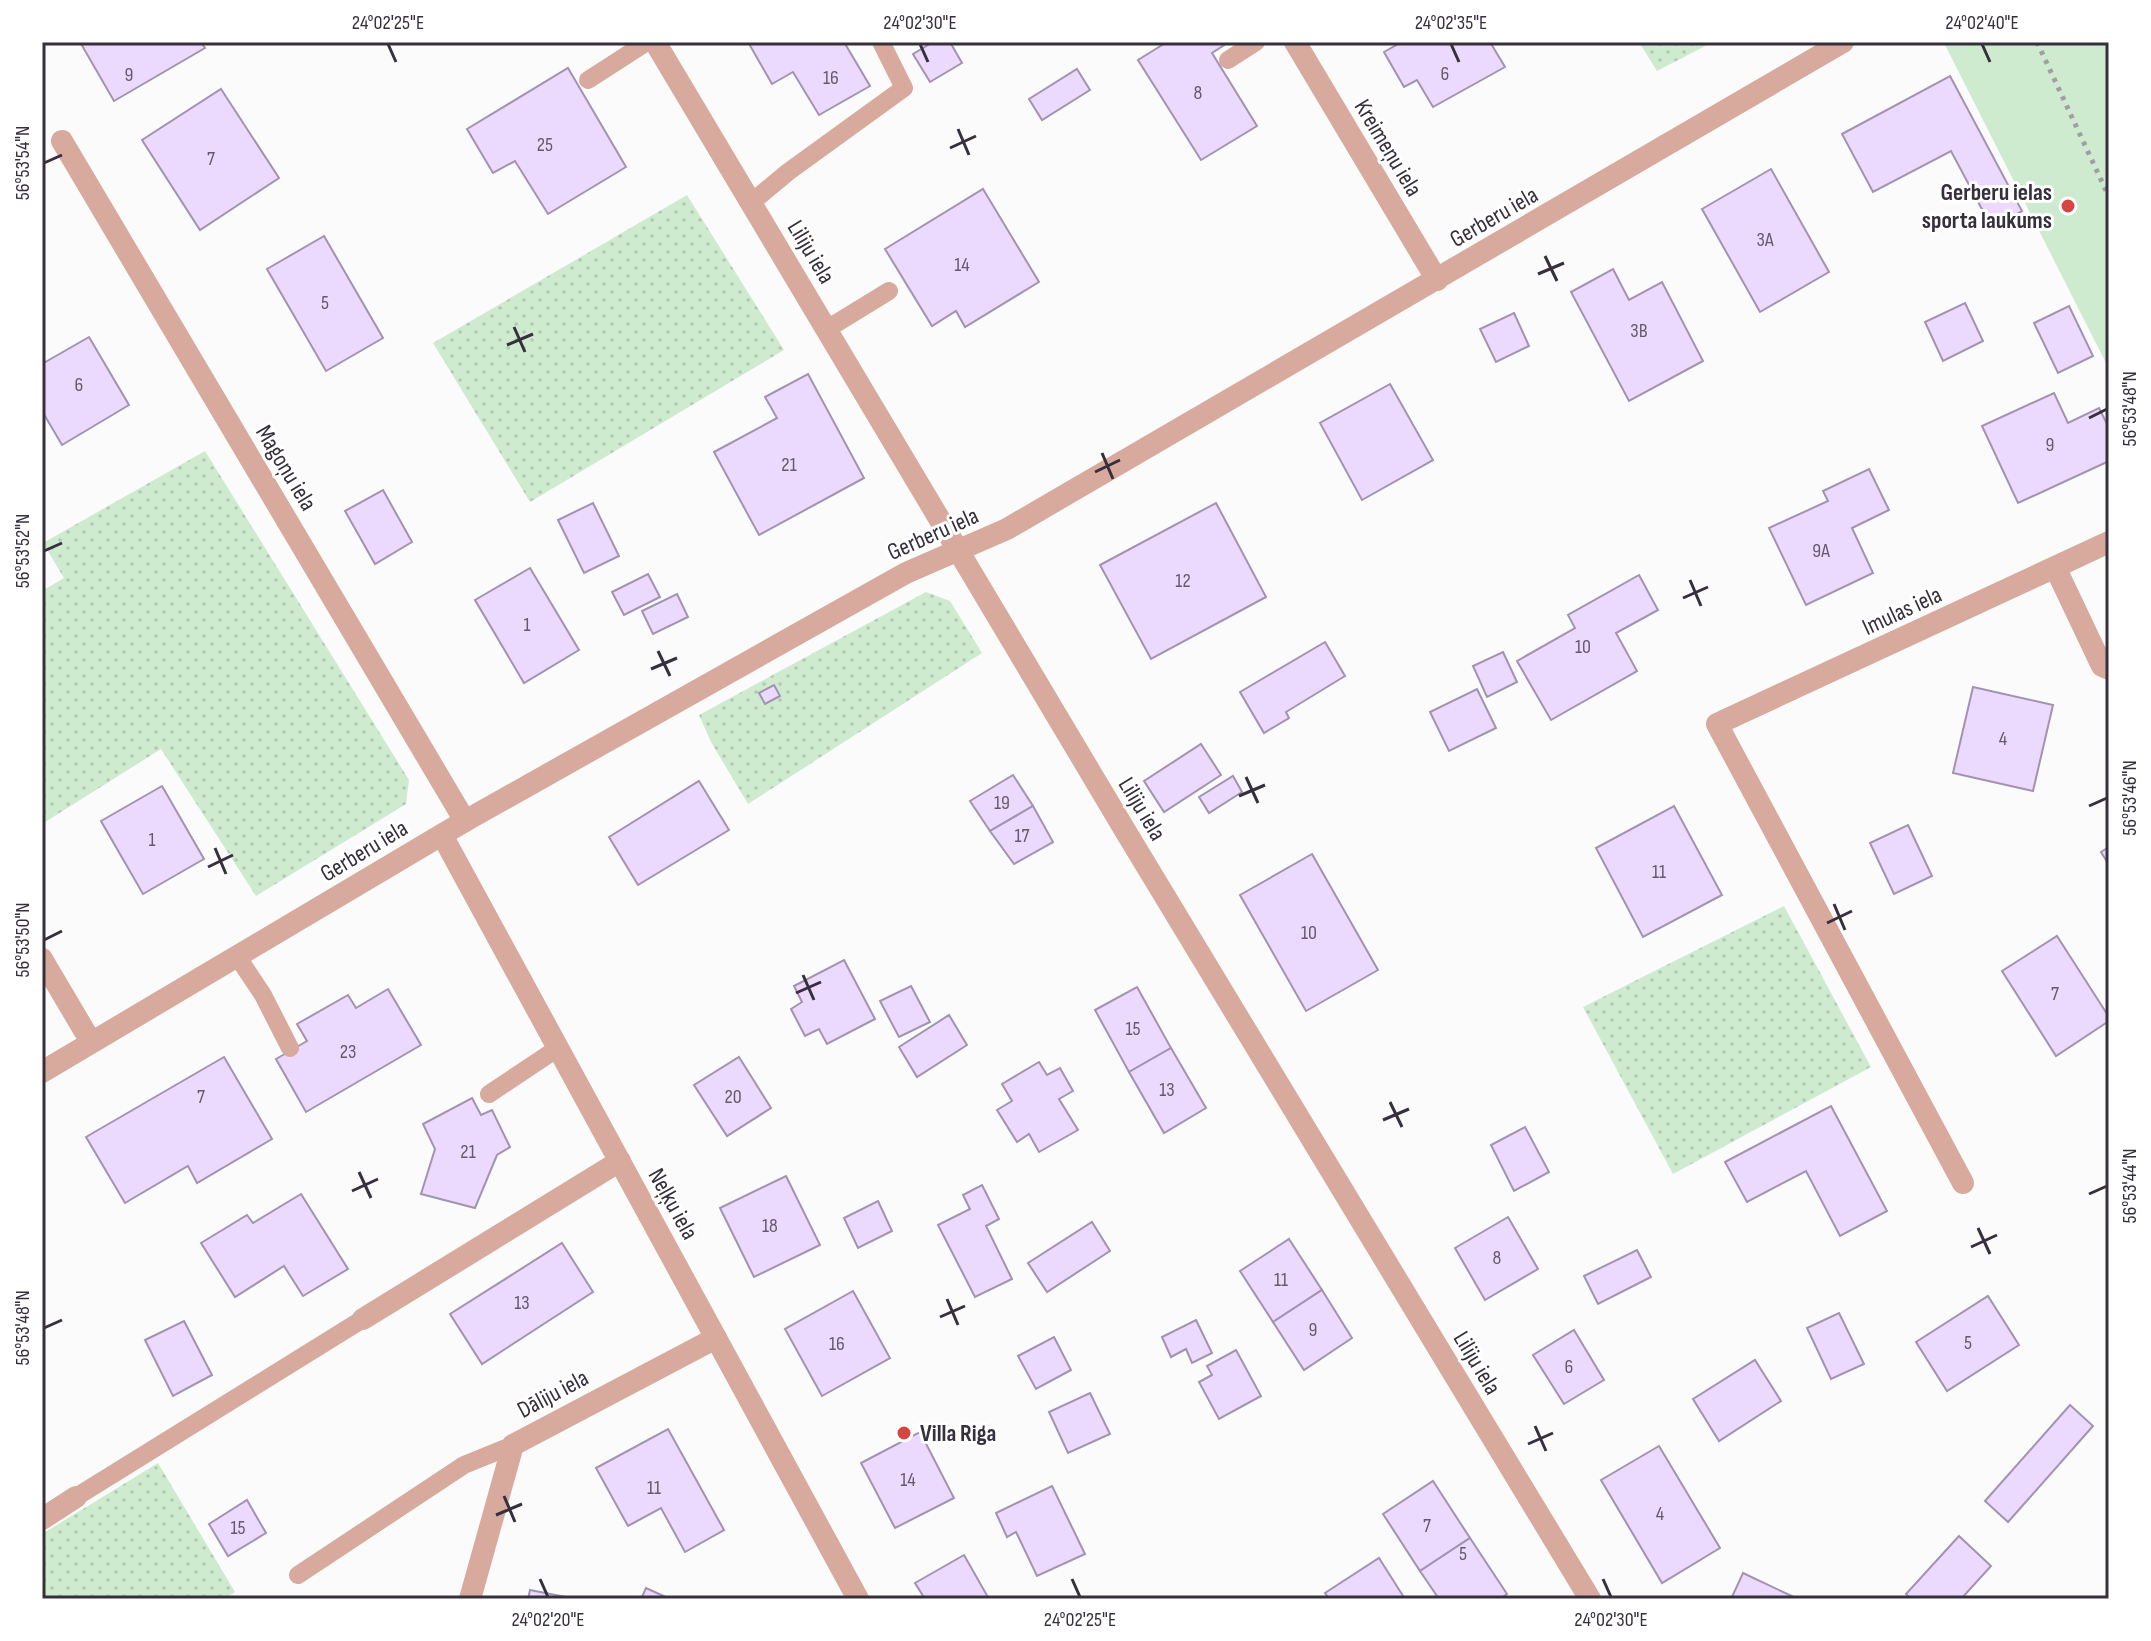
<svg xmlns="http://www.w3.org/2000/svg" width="2151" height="1641" font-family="'Sofia Sans Condensed',sans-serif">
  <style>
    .grass { fill: url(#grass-dots) }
    .garden { fill: #ceebcf }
    .building { fill: #ecd9fe; stroke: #a293b1; stroke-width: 2 }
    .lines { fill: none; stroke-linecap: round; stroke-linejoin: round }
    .path { stroke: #a19ea3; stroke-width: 5; stroke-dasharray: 4 6; stroke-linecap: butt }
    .service { stroke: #d7aa9d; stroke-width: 18 }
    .minor { stroke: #d7aa9d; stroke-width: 22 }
    .ticks { fill: none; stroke: #36303c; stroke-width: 3 }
    .poi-dot { fill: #d54641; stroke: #fff; stroke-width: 3 }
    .labels { text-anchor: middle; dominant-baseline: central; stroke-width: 6; stroke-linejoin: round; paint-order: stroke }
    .number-label { font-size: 20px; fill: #645a6c }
    .street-label { font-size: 24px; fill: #36303c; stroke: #fff }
    .poi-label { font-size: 24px; font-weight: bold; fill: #36303c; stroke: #fff; text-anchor: end }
    .neatline { fill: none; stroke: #36303c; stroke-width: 3 }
    .ticks-label { font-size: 20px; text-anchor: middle; fill: #36303c }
  </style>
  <defs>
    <pattern id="grass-dots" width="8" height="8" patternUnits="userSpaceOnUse" patternTransform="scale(2)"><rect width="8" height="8" fill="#ceebcf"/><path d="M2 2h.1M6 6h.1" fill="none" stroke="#b2cab3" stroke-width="1.8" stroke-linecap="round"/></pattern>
  </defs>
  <rect width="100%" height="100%" fill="#fbfbfb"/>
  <g class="grass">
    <path d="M1639,42h74l-56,29z"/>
    <path d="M687,195l97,155 -254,152 -97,-159z"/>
    <path d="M205,451l204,329 -3,24 -150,92 -95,-147 -119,75v-233l22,-13 -21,-35z"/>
    <path d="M926,592l24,9 32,52 -234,151 -37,-62 -12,-27z"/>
    <path d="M1784,906l87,161 -198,107 -90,-167z"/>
    <path d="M158,1463l77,129 -11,7h-182v-65z"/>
  </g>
  <path class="garden" d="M1944,42h165v327l-165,-326z"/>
  <g class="building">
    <path d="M80,42h121l4,6 -91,53z"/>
    <path d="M748,42h96l26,44 -51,29 -26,-43 -21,12z"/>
    <path d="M933,42h17l12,21 -32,19 -17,-28z"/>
    <path d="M1167,42h62l-17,11 45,73 -56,34 -63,-100z"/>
    <path d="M1396,42h94l15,25 -72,40 -16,-27 -13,7 -20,-35 14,-8z"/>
    <path d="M568,68l58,99 -78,47 -33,-53 -22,12 -26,-44z"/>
    <path d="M1077,69l13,21 -48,30 -13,-21z"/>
    <path d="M1950,76l72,135 -30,17 -41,-77 -78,41 -31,-58z"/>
    <path d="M221,89l58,89 -79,52 -58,-90z"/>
    <path d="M1771,169l58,103 -69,40 -58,-103z"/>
    <path d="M983,189l56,93 -74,45 -9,-16 -24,15 -47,-77z"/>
    <path d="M324,236l59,102 -57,33 -59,-102z"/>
    <path d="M1613,269l16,31 33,-18 41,79 -74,40 -58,-109z"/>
    <path d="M1965,303l18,38 -40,20 -18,-39z"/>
    <path d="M2069,306l24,50 -35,17 -24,-50z"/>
    <path d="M1514,313l15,33 -33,16 -16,-33z"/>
    <path d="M89,337l40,68 -67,40 -20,-34v-47z"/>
    <path d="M808,374l56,104 -105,57 -45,-83 63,-34 -12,-21z"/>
    <path d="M1390,384l43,76 -71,40 -42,-77z"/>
    <path d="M2054,393l14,30 31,-15 10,20v33l-91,42 -36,-77z"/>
    <path d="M1869,469l20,41 -37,18 21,45 -67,32 -37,-77 59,-27 -5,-10z"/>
    <path d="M383,490l29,52 -37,22 -30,-53z"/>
    <path d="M593,503l26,53 -35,17 -26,-53z"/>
    <path d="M1216,503l50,94 -115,62 -51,-94z"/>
    <path d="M530,568l49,82 -55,33 -49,-83z"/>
    <path d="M648,574l12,23 -36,18 -12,-23z"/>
    <path d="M1639,575l19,35 -42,23 21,38 -86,49 -34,-59 58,-33 -7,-13z"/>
    <path d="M677,594l11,23 -35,17 -11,-23z"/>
    <path d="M1325,642l20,34 -59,36 3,6 -25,15 -24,-41z"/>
    <path d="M1503,652l14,30 -30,15 -14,-31z"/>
    <path d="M774,685l6,11 -15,8 -6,-11z"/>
    <path d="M1973,687l80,18 -20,86 -80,-18z"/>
    <path d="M1477,689l19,39 -47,23 -19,-39z"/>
    <path d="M1201,744l20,31 -57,37 -20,-31z"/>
    <path d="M1013,775l20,31 -43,25 -20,-30z"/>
    <path d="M1233,776l9,16 -33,21 -10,-16z"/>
    <path d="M699,781l30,49 -91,55 -29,-48z"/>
    <path d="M162,786l42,73 -61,35 -42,-73z"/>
    <path d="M1033,806l20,36 -39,22 -24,-33z"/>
    <path d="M1674,806l48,89 -79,42 -47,-89z"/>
    <path d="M1908,825l24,51 -38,18 -24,-51z"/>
    <path d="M2109,847v18l-8,-13z"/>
    <path d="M1312,854l66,116 -72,41 -66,-116z"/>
    <path d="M2057,936l52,81v4l-53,35 -54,-85z"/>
    <path d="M844,960l31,59 -48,25 -8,-15 -14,7 -14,-27 11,-7 -8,-16z"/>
    <path d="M911,986l19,36 -31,15 -19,-36z"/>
    <path d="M1137,987l34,61 -42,24 -34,-62z"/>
    <path d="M388,989l33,56 -115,67 -30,-53 31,-18 -10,-17 51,-29 8,13z"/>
    <path d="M949,1015l18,30 -50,32 -18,-30z"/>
    <path d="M1171,1048l35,60 -42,25 -35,-61z"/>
    <path d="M224,1057l48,82 -75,44 -9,-17 -63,37 -39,-66z"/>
    <path d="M739,1057l32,51 -44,28 -33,-51z"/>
    <path d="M1039,1062l8,13 13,-7 13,23 -14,8 19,31 -39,22 -10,-18 -12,8 -20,-32 15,-9 -10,-17z"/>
    <path d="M472,1098l9,17 11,-5 18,37 -13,8 -22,53 -54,-14 14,-45 -12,-25z"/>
    <path d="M1831,1106l56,105 -47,25 -34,-65 -59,31 -22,-40z"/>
    <path d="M1525,1127l24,45 -35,19 -23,-46z"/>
    <path d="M786,1176l34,69 -66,32 -34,-69z"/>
    <path d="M982,1185l17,34 -13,7 26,53 -37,18 -37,-72 32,-16 -7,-14z"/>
    <path d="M301,1194l47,75 -45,27 -19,-30 -49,31 -34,-54 46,-28 6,8z"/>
    <path d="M878,1201l14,30 -34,17 -14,-30z"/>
    <path d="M1508,1217l30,52 -53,31 -30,-52z"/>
    <path d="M1092,1222l18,29 -63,41 -19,-29z"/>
    <path d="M1289,1239l33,51 -49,32 -33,-51z"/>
    <path d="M562,1243l31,49 -111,72 -32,-50z"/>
    <path d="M1637,1250l14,27 -53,27 -14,-28z"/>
    <path d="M1322,1290l30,48 -48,32 -31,-48z"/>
    <path d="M853,1291l37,67 -68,38 -37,-67z"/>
    <path d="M1988,1296l31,49 -72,46 -31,-49z"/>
    <path d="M1839,1313l25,51 -33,15 -24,-51z"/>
    <path d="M1196,1320l16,33 -20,10 -6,-14 -15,8 -9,-20z"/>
    <path d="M184,1321l28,54 -39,21 -28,-56z"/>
    <path d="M1574,1330l30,50 -40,24 -31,-49z"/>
    <path d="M1054,1337l17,33 -35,19 -18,-33z"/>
    <path d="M1236,1350l25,46 -42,23 -20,-37 13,-7 -5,-9z"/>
    <path d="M1755,1360l26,41 -62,40 -26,-42z"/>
    <path d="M1090,1393l20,41 -42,19 -19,-41z"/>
    <path d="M2070,1405l23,21 -85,96 -23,-21z"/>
    <path d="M668,1429l56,101 -39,22 -24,-44 -33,18 -32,-58z"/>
    <path d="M920,1432l34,66 -59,30 -34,-65z"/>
    <path d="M1659,1446l61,102 -58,35 -61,-103z"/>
    <path d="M1433,1481l37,57 -50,33 -37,-57z"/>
    <path d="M1052,1486l33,68 -48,22 -21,-44 -9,5 -11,-24z"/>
    <path d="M247,1500l19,33 -38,23 -19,-32z"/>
    <path d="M1959,1536l32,30 -30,33h-50l-5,-5z"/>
    <path d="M1470,1538l37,56 -7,5h-61l-19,-28z"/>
    <path d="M964,1555l25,44h-64l-10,-16z"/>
    <path d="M1379,1558l26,41h-76l-4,-6z"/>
    <path d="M1743,1573l55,26h-67z"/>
    <path d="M646,1588l24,11h-29z"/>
    <path d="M530,1590l46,9h-48z"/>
  </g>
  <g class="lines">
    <path class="path" d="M2037,42l72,155"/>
    <g class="service">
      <path d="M1228,60l28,-18"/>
      <path d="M588,80l59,-38"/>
      <path d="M752,202l36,-30 116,-84 -23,-46"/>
      <path d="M827,329l62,-38"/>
      <path d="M237,956l26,39 27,53"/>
      <path d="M489,1094l69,-46"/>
      <path d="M76,1497l287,-178"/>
      <path d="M298,1575l166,-110 49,-20"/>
    </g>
    <g class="minor">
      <path d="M655,42l471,790 464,767"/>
      <path d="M1295,42l142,238"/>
      <path d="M62,141l403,680"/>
      <path d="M2056,569l46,97 7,3"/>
      <path d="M442,835l416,764"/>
      <path d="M42,959l49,83"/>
      <path d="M42,1072l423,-251 441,-248 101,-44 836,-487"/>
      <path d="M1963,1183l-246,-459 392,-182"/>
      <path d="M363,1319l257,-158"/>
      <path d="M42,1519l34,-22"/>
      <path d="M470,1599l43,-154 203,-107"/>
    </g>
  </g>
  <path class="ticks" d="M388,44l8,18M920,44l8,18M1451,44l8,18M1982,44l8,18M958,129l11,26M950,148l26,-12M44,163l18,-8M1545,256l12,25M1538,274l26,-11M514,327l11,25M507,345l26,-11M2089,418l18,-9M1102,453l11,26M1095,472l25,-12M44,551l18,-8M1690,580l11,26M1683,598l25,-11M658,651l12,25M651,669l26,-11M1246,777l12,26M1239,796l26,-11M2089,806l18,-8M215,848l11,26M208,867l25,-12M1834,904l11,26M1827,923l25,-12M44,940l18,-9M803,975l11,25M796,993l25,-11M1390,1102l12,25M1383,1120l26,-11M359,1172l12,26M352,1191l26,-12M2089,1194l18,-8M1978,1228l12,26M1971,1247l26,-12M947,1299l11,26M940,1317l25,-11M44,1328l18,-8M1535,1426l11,25M1528,1444l25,-11M504,1496l11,26M496,1515l26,-11M540,1579l8,18M1072,1579l8,18M1603,1579l8,18"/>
  <g class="poi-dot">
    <circle cx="2068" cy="206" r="8"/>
    <circle cx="904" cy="1433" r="8"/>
  </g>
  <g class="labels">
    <g class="number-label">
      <text x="1445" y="74">6</text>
      <text x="129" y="75">9</text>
      <text x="831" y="78">16</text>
      <text x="1198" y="93">8</text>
      <text x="545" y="145">25</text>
      <text x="211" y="159">7</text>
      <text x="1765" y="240">3A</text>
      <text x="962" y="265">14</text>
      <text x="325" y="303">5</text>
      <text x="1639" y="331">3B</text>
      <text x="79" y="385">6</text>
      <text x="2050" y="445">9</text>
      <text x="789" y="465">21</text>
      <text x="1821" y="551">9A</text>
      <text x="1183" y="581">12</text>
      <text x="527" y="625">1</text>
      <text x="1583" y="647">10</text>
      <text x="2003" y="739">4</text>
      <text x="1002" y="803">19</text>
      <text x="1022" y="836">17</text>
      <text x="152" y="840">1</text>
      <text x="1659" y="872">11</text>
      <text x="1309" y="933">10</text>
      <text x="2055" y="994">7</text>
      <text x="1133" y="1029">15</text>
      <text x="348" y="1052">23</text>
      <text x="1167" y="1090">13</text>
      <text x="201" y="1097">7</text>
      <text x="733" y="1097">20</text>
      <text x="468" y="1152">21</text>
      <text x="770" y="1226">18</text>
      <text x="1497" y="1258">8</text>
      <text x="1281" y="1280">11</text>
      <text x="522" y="1303">13</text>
      <text x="1313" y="1330">9</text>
      <text x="1968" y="1343">5</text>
      <text x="837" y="1344">16</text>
      <text x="1569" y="1367">6</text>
      <text x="908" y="1480">14</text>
      <text x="654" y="1488">11</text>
      <text x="1660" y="1514">4</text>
      <text x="1427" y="1526">7</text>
      <text x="238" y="1528">15</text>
      <text x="1463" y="1554">5</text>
    </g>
    <g class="street-label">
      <text transform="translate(1388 148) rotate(59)">Kreimeņu iela</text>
      <text transform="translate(1494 217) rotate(-30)">Gerberu iela</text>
      <text transform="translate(811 252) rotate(59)">Liliju iela</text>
      <text transform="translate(286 468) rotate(59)">Magoņu iela</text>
      <text transform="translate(933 534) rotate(-24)">Gerberu iela</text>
      <text transform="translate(1902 611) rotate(-25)">Imulas iela</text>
      <text transform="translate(1142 809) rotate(59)">Liliju iela</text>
      <text transform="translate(364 851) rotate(-31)">Gerberu iela</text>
      <text transform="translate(673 1204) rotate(61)">Neļķu iela</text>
      <text transform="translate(1477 1363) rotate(59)">Liliju iela</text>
      <text transform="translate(553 1394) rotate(-28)">Dāliju iela</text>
    </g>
    <g class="poi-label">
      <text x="2052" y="192">Gerberu ielas<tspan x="2052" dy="28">sporta laukums</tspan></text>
      <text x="920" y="1433" text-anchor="start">Villa Riga</text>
    </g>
  </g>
  <rect width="2151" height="1641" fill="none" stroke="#ffffff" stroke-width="88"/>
  <rect x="44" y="44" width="2063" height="1553" class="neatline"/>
  <g class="ticks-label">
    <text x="388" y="29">24°02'25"E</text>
    <text x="920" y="29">24°02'30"E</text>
    <text x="1451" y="29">24°02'35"E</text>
    <text x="1982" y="29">24°02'40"E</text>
    <text transform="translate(22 163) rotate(-90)" y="7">56°53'54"N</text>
    <text transform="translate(2129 409) rotate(-90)" y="7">56°53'48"N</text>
    <text transform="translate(22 551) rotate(-90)" y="7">56°53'52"N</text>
    <text transform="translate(2129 798) rotate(-90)" y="7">56°53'46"N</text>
    <text transform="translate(22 940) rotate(-90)" y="7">56°53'50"N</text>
    <text transform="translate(2129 1186) rotate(-90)" y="7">56°53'44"N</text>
    <text transform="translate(22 1328) rotate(-90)" y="7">56°53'48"N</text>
    <text x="548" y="1626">24°02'20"E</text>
    <text x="1080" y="1626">24°02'25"E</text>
    <text x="1611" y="1626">24°02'30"E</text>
  </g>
</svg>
